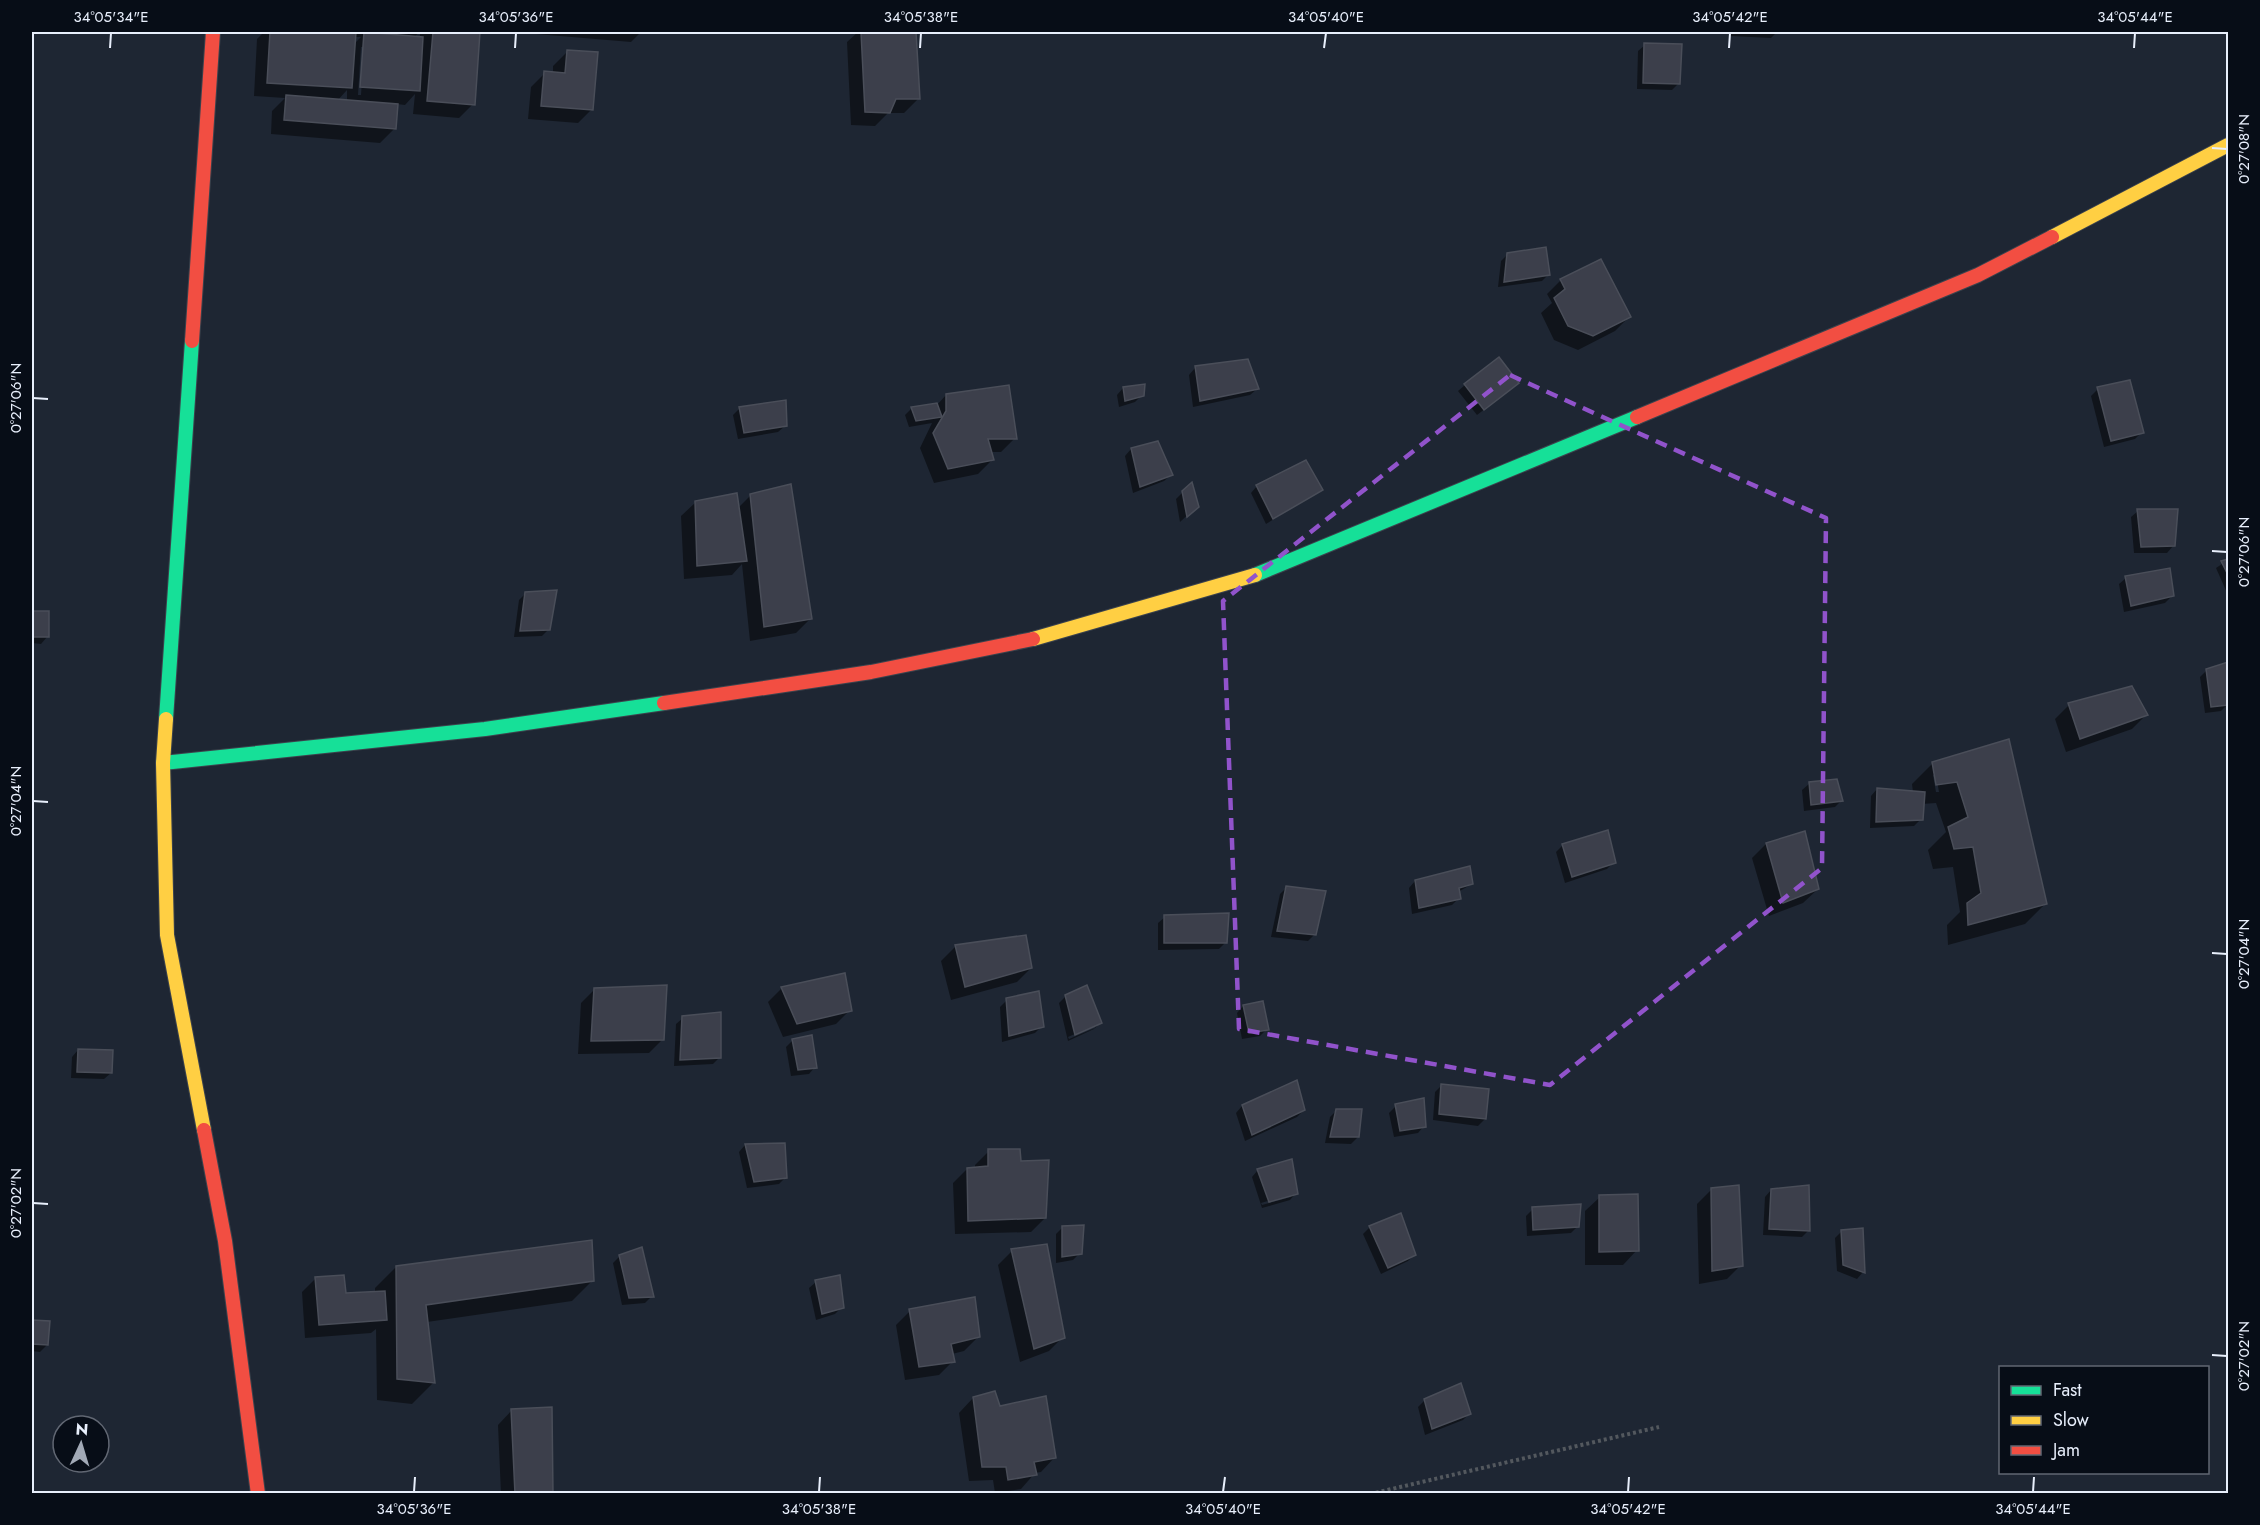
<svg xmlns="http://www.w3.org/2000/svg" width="2260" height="1525" font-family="Jost,sans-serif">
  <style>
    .shadow { fill: #0007; fill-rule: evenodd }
    .building { fill: #3c3f4b; stroke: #4a4e59; stroke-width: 1.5 }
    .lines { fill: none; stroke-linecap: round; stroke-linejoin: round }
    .fast-casing { stroke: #3c434d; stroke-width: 16 }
    .slow-casing { stroke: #3c434d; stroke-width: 16 }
    .jam-casing { stroke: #3c434d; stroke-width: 16 }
    .path { stroke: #53585e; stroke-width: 4; stroke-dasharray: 3 3; stroke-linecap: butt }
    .fast { stroke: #16e098; stroke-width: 14 }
    .slow { stroke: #ffcf43; stroke-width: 14 }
    .jam { stroke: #f24e42; stroke-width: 14 }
    .marked { fill: none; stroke: #9153cb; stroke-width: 4.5; stroke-dasharray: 12 8; stroke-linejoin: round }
    .ticks { fill: none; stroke: #e8effc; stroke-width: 2 }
    .neatline { fill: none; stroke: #e8effc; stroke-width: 2 }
    .ticks-label { font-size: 15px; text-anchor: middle; fill: #e8effc }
  </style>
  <rect width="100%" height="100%" fill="#1e2633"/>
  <g class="shadow">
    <path d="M264,32h156l-6,5 6,1v-6h59l-6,72 -14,14 -46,-4 2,-20 -10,11 -8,-1 -3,25 -14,14 -109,-9 1,-23 13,-13 -31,-2 3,-57zM354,37h7l-8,8zM361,47h3l-3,48h-3zM347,90v12l-10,-1z"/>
    <path d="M537,32h104l-10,10 -95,-8z"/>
    <path d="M858,32h57l3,67 -14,14h-16l-13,13 -24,-1 -4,-83z"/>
    <path d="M1731,32h46l-6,6 -40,-2z"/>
    <path d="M1645,45l34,38 -7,7 -35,-1 1,-38z"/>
    <path d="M567,52l25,57 -14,14 -50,-4 3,-32 14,-14h8v-7z"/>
    <path d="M1508,254l41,20 -7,7 -44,6 3,-26z"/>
    <path d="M1561,280l68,37 -14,14 -37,19 -24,-10 -13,-27 11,-10 -5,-9z"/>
    <path d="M1195,368l62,21 -7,6 -57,12 -4,-32z"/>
    <path d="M1465,385l46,4 -34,26 -19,-24z"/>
    <path d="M1123,388l19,7 -7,7 -16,5 -2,-12z"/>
    <path d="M2098,389l44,43 -7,7 -31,8 -13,-51z"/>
    <path d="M946,395l69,43 -14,14h-11l2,8 -14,14 -44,9 -14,-35 12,-25 -23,4 -4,-12 6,-6 26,-4z"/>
    <path d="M740,408l45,18 -7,6 -40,7 -5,-24z"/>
    <path d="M1131,449l40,26 -7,6 -31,12 -8,-37z"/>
    <path d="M1257,486l64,3 -55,35 -15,-31z"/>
    <path d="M1183,492l10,18 -13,12 -4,-23z"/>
    <path d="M751,495l59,124 -14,14 -46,8 -8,-77 -10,11 -48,4 -3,-63 15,-14 42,6z"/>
    <path d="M2138,511l35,35 -6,7h-33l-3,-36z"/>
    <path d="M2228,560v35l-12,-27z"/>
    <path d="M2126,578l46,18 -7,7 -41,9 -5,-28z"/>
    <path d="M526,593l23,36 -7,7 -28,1 5,-37z"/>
    <path d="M32,613h16l-1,24 -6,7 -9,-1z"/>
    <path d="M2228,664v40l-7,7 -16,2 -5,-36 7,-7z"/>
    <path d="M2069,705l77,10 -14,14 -66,23 -11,-33z"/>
    <path d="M2008,741l38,162 -21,21 -77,21 -1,-20 13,-13 -7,-45 -20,2 -5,-19 18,-18 -10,-29 -14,1 -1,15 -7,7 -44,2 1,-32 6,-7 36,3 -1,-8 21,-21zM1933,775h3l3,17h-3z"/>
    <path d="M1809,784l32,17 -6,6 -31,4 -2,-21z"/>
    <path d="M1766,844l52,45 -15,14 -34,13 -17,-58z"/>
    <path d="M1563,845l51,17 -7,7 -42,14 -9,-31z"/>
    <path d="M1415,881l57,3 -14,8 1,6 -7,7 -40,9 -3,-26z"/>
    <path d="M1286,888l29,46 -7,7 -37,-4 9,-43z"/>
    <path d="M1165,917l61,25 -7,7 -61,1v-27z"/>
    <path d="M1025,937l6,31 -14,14 -66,18 -10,-39 14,-14z"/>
    <path d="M782,988l68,22 -14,14 -53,13 -15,-35z"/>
    <path d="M595,989l68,50 -14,14 -71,1 3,-51z"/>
    <path d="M1066,996l34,27 -6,6 -26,12 -9,-38zM1095,1025v3l-26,11 -1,-2z"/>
    <path d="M1007,1000l35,26 -7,7 -33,9 -2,-35z"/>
    <path d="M1243,1006l24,23 -7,7 -18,3 -5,-26z"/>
    <path d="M683,1018l37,39 -7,7 -39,2 2,-42z"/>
    <path d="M793,1040l22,27 -6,7 -18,2 -5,-29z"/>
    <path d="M78,1050l33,23 -7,6 -33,-1 1,-21z"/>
    <path d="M1442,1085l43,34 -7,7 -45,-6 2,-28z"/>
    <path d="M1242,1106l62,4 -7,7 -52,24 -9,-28z"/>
    <path d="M1396,1106l28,20 -6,7 -24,4 -5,-24z"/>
    <path d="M1337,1110l21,27 -7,7 -26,-1 5,-26z"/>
    <path d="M784,1144l2,33 -7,7 -32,4 -8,-36 6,-7z"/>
    <path d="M989,1151l31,11 25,56 -14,14 -76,2 -2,-51 14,-14h8v-4z"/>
    <path d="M1258,1170l38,23 -6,7 -28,8 -10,-31zM1291,1194v3l-29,8 -1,-2z"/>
    <path d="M1712,1189l29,76 -14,14 -28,5 -2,-80z"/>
    <path d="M1771,1190l37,41 -6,6 -39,-2 2,-38z"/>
    <path d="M1600,1197l37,53 -14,15h-38v-54z"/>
    <path d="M1533,1209l45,17 -7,7 -44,3 -1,-20z"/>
    <path d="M1400,1215l14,40 -6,6 -27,13 -18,-40 6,-6z"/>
    <path d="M1063,1227l17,26 -7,7 -17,3v-29z"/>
    <path d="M1842,1231l21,41 -6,7 -20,-8 -2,-33z"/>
    <path d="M1012,1251l51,86 -14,14 -29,11 -22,-97z"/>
    <path d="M620,1256l32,40 -7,7 -23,2 -9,-42z"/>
    <path d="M396,1267l197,13 -21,21 -145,21 6,61 -21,21 -35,-4 -1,-71 -5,4 -66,5 -3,-46 14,-14 28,17 31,-2v-5z"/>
    <path d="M816,1282l26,25 -7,7 -19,6 -7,-32z"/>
    <path d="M910,1311l68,26 -14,14 -12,3 1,7 -14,14 -34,5 -9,-55z"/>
    <path d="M32,1321l16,1 -1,23 -7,7 -8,-1z"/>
    <path d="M973,1398l26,10 56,49 -14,15 -6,1 -14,16 -26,4 -2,-13 -24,1 -10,-68z"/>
    <path d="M1425,1400l45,13 -7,7 -38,15 -7,-28z"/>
    <path d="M512,1410l39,84h-50l-3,-69z"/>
  </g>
  <g class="building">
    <path d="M270,32h86l-4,56 -85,-5z"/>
    <path d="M364,32l59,5 -3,54 -60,-4z"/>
    <path d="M433,32h47l-5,73 -48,-4z"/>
    <path d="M861,32h55l4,67h-24l-6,14 -25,-1z"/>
    <path d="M1644,43l38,1 -2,40 -37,-1z"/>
    <path d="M567,50l31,2 -5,58 -52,-4 3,-35 21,2z"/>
    <path d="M286,95l112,9 -2,25 -112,-9z"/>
    <path d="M1546,247l4,28 -46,7 3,-29z"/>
    <path d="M1601,259l30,58 -38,19 -25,-10 -14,-28 11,-9 -5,-10z"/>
    <path d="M1499,357l20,26 -35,27 -20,-26z"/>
    <path d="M1248,359l11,30 -59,12 -5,-35z"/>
    <path d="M2130,380l14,53 -33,8 -14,-54z"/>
    <path d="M1145,384l-1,12 -19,5 -2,-14z"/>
    <path d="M1009,385l8,54h-29l6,21 -46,9 -15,-36 13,-22v-17z"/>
    <path d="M786,400l1,26 -43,7 -5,-26z"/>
    <path d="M937,403l5,14 -26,4 -5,-14z"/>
    <path d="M1158,441l15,34 -33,12 -9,-39z"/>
    <path d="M1306,460l17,30 -50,29 -17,-34z"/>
    <path d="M1192,482l7,25 -12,10 -5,-26z"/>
    <path d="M791,484l21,135 -48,8 -14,-133z"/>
    <path d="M737,493l10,68 -50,5 -2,-65z"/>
    <path d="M2137,509h41l-3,37 -34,1z"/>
    <path d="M2228,559v16l-7,-14z"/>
    <path d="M2170,568l4,28 -43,10 -6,-30z"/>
    <path d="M557,590l-7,40 -30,1 5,-39z"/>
    <rect x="32" y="611" width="17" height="26"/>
    <path d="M2228,662v43l-17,2 -5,-38z"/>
    <path d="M2132,686l16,29 -68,24 -12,-36z"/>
    <path d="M2009,739l38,165 -79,21 -1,-22 14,-10 -8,-46 -19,2 -6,-22 20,-10 -11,-35 -21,3 -4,-23z"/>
    <path d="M1837,779l6,22 -32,4 -2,-23z"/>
    <path d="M1877,788l48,4 -2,28 -47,2z"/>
    <path d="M1608,830l8,33 -44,14 -10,-33z"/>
    <path d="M1805,831l14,58 -36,14 -17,-60z"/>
    <path d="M1470,866l3,18 -14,4 2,11 -42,9 -4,-28z"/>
    <path d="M1286,886l40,5 -10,44 -39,-4z"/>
    <path d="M1229,913l-2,30h-63v-28z"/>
    <path d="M1026,935l6,33 -67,19 -10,-42z"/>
    <path d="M845,973l7,38 -55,13 -16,-37z"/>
    <path d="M667,985l-3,55 -73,1 3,-53z"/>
    <path d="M1087,985l15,38 -27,12 -10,-40z"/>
    <path d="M1039,991l5,36 -35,9 -3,-38z"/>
    <path d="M1263,1001l6,29 -20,3 -6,-28z"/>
    <path d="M721,1012v46l-41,2 2,-44z"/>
    <path d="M812,1035l5,33 -19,2 -6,-31z"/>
    <path d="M78,1049l35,1 -1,23 -35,-1z"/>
    <path d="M1297,1080l8,30 -53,25 -10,-30z"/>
    <path d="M1441,1084l48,5 -3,30 -47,-5z"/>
    <path d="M1424,1098l2,29 -26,4 -5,-27z"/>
    <path d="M1336,1109h26l-3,28h-29z"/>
    <path d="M785,1143l2,35 -33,4 -9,-38z"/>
    <path d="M988,1149h32l1,12 28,-1 -3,58 -78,3 -1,-53 21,-2z"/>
    <path d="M1292,1159l6,35 -29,8 -12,-33z"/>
    <path d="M1739,1185l4,81 -31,5 -1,-83z"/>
    <path d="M1809,1185l1,46 -41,-2 2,-40z"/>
    <path d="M1638,1194l1,57 -40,1v-57z"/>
    <path d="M1581,1204l-2,23 -46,3 -1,-23z"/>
    <path d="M1401,1213l15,42 -28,13 -19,-42z"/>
    <path d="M1084,1225l-2,29 -20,3v-31z"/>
    <path d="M1863,1228l2,45 -22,-8 -2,-35z"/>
    <path d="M592,1240l2,41 -168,24 9,78 -38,-4 -1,-113z"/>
    <path d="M1047,1244l18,94 -31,11 -23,-100z"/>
    <path d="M642,1247l12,50 -25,1 -10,-43z"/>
    <path d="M344,1275l2,18 39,-2 2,29 -68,5 -4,-48z"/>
    <path d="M840,1275l4,33 -22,6 -7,-34z"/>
    <path d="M975,1297l5,40 -29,7 4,18 -36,5 -10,-58z"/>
    <path d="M32,1320l18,1 -2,24 -16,-1z"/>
    <path d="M1461,1383l10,31 -39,15 -8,-30z"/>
    <path d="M995,1391l5,15 46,-10 10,62 -22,4 3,13 -29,5 -2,-13h-24l-9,-70z"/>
    <path d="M552,1407l1,87h-38l-4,-85z"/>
  </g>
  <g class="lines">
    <g class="fast-casing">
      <g id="fast">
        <path d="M1255,575l382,-158"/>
        <path d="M166,719l26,-378"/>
        <path d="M163,763l322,-34 179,-26"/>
      </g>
    </g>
    <g class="slow-casing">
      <g id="slow">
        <path d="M2052,237l176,-92"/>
        <path d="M1033,639l222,-64"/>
        <path d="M166,719l-3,44 4,172 37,195"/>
      </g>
    </g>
    <g class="jam-casing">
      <g id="jam">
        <path d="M192,341l21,-309"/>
        <path d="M1637,417l341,-142 74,-38"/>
        <path d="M664,703l207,-31 162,-33"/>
        <path d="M204,1130l21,111 33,253"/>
      </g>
    </g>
    <path class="path" d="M1370,1494l289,-67"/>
    <use href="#fast" class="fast"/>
    <use href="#slow" class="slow"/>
    <use href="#jam" class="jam"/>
  </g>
  <path class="marked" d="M1510,375l316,143 -4,350 -272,217 -311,-56 -16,-428z"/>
  <path class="ticks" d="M110,48l1,-15M515,48l1,-15M920,48l1,-15M1324,48l2,-15M1729,48l1,-15M2134,48l1,-15M2212,148l15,1M33,398l15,1M2212,551l15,1M33,801l15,1M2212,953l15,1M33,1203l15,1M2212,1355l15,1M414,1492l1,-15M819,1492l1,-15M1223,1492l2,-15M1628,1492l1,-15M2033,1492l1,-15"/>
  <rect width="2260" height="1525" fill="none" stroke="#070d17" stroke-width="66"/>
  <rect x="1999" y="1366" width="210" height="108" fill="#070d17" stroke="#616773" stroke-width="1.5"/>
  <rect x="2011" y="1386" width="30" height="9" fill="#16e098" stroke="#616773" stroke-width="1.5"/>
  <text x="2053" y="1396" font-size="18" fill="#e8effc">Fast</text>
  <rect x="2011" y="1416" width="30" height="9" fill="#ffcf43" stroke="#616773" stroke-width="1.5"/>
  <text x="2053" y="1426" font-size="18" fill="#e8effc">Slow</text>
  <rect x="2011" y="1446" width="30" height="9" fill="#f24e42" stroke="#616773" stroke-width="1.5"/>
  <text x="2053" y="1456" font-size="18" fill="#e8effc">Jam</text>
  <g transform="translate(81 1444) rotate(4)"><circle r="28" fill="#070d17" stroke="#616773" stroke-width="1.5"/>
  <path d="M0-4.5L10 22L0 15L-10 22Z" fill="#a1a9b6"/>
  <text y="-9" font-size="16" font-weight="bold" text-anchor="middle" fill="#e8effc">N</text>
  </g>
  <rect x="33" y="33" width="2194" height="1459" class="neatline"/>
  <g class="ticks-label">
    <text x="111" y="22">34°05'34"E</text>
    <text x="516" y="22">34°05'36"E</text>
    <text x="921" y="22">34°05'38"E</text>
    <text x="1326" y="22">34°05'40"E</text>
    <text x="1730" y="22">34°05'42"E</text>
    <text x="2135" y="22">34°05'44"E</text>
    <text transform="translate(2244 149) rotate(-90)" y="5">0°27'08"N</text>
    <text transform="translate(16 398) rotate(-90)" y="5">0°27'06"N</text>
    <text transform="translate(2244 552) rotate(-90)" y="5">0°27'06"N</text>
    <text transform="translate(16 801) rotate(-90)" y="5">0°27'04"N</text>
    <text transform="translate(2244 954) rotate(-90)" y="5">0°27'04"N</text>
    <text transform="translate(16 1203) rotate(-90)" y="5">0°27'02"N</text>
    <text transform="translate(2244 1356) rotate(-90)" y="5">0°27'02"N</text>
    <text x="414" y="1514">34°05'36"E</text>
    <text x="819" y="1514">34°05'38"E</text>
    <text x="1223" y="1514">34°05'40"E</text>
    <text x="1628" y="1514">34°05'42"E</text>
    <text x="2033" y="1514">34°05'44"E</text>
  </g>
</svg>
